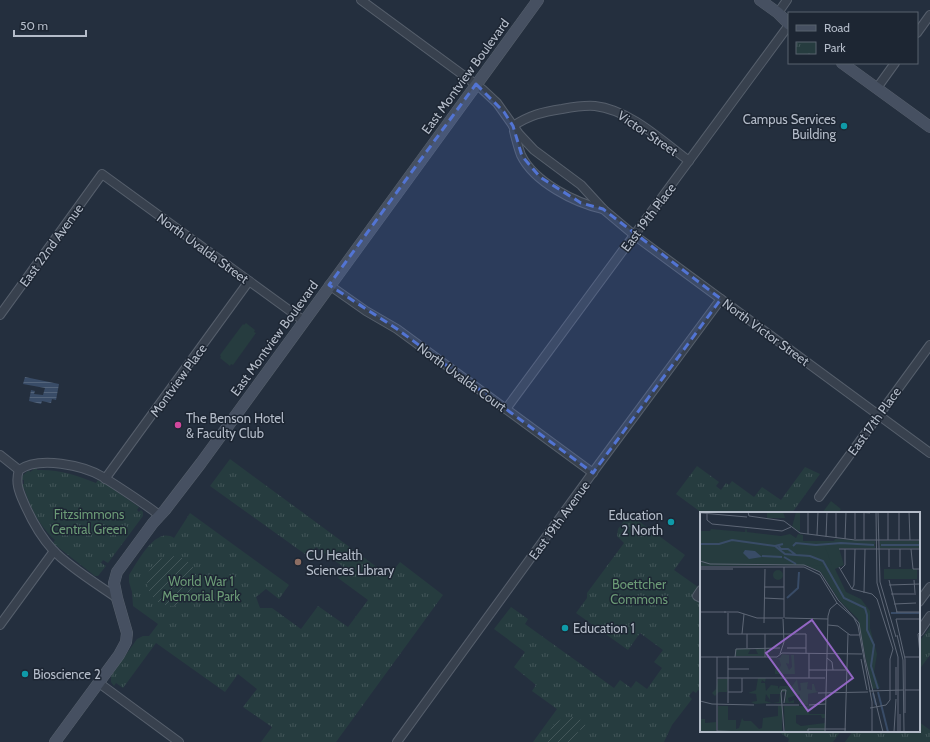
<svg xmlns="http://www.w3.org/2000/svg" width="930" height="742" font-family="Cabin,sans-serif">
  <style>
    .grass { fill: #263c3f }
    .park { fill: url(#park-tufts) }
    .garden { fill: url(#garden-furrows) }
    .water { fill: url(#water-rules) }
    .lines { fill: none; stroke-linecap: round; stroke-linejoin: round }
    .street-casing { stroke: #565f6c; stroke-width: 10 }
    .secondary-casing { stroke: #565f6c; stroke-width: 12 }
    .street { stroke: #38414e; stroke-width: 8 }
    .secondary { stroke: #465061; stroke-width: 11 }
    .marked { fill: #5274d3; fill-opacity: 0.2; stroke: #5274d3; stroke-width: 3; stroke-dasharray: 8 5; stroke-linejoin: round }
    .culture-dot { fill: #0f9aa8; stroke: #1d2633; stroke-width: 1.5 }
    .hotel-dot { fill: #d1479c; stroke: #1d2633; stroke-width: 1.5 }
    .education-dot { fill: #8d6e63; stroke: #1d2633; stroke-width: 1.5 }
    .labels { text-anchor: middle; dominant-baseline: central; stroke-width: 3; stroke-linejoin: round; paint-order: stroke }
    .street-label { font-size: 13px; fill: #b4bcc9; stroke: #1d2633 }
    .poi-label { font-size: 13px; fill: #b4bcc9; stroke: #1d2633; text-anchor: start }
    .park-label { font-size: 13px; fill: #6b9a76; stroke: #1d2633 }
    .inset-river { fill: none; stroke: #394c67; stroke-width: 2 }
    .inset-road { fill: none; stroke: #5e6776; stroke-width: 1 }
    .view { fill: #9266c3; fill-opacity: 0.15; stroke: #9266c3; stroke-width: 2 }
    .inset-edge { fill: none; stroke: #b4bcc9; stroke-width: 2 }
  </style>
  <defs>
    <pattern id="park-tufts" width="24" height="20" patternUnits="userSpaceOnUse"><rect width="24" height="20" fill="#263c3f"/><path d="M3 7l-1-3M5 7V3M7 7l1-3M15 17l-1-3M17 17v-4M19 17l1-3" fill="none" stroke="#435659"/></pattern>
    <pattern id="garden-furrows" width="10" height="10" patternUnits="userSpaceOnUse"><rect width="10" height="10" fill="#263c3f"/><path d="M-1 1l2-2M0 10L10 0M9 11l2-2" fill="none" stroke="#435659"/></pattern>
    <pattern id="water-rules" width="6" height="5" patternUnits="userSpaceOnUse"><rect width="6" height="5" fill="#394c67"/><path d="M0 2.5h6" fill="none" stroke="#53647b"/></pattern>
  </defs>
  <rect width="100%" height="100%" fill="#242f3e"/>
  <g class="grass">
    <path d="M246,323l9,7 -1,2 2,1 -23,32 -2,-1 -1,2 -10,-8 1,-1 -1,-2 23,-31 1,1z"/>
    <path d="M831,501l10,8 -3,4h-16z"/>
  </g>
  <g class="park">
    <path d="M230,459l159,117 11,-14 43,33 -107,147h-75l11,-15 -29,-20 14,-18 -19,-15 -13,18 -69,-49 -33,45 -7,-5 -2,3 -3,-4v-6l26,-37 6,-3h6l9,-12 -25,-18 -1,-14 -3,-10v-7c9,-13 26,-49 45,-37l16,-25 99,72 -10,14 -13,-10 -10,8 4,11h12l29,21 17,-23 30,21 20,-27 -30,-22 7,-10 -29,-21 -7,10 -99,-71z"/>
    <path d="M697,466l22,16 -3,4 5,4 5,-7 3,2 3,-4 22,16 8,-10 19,13 24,-33 15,7 -28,39h-90l-26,-19z"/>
    <path d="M37,467v3c21,-1 40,5 59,13l2,-3 9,5 32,22 -2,3 2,2 2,-2 2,2v4l-35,47 -5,-3 -2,3 5,3 -8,10h-3l-41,-32 -1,-1 2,-3c-15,-13 -25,-33 -31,-52l-2,1 -1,-5h3v-4h-3l2,-5 6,-5 1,2 3,-2v-2z"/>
    <path d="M629,514l56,41 -11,15 24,17 3,-4v109l-3,-2 -2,3 -3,-2 -4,5 3,3 -20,26 -8,17h-131l24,-33 -25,-18 4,-6 -22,-18 11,-15 -31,-23 17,-22 17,12 -3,5 89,64 6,-8 11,8 5,-7 11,8 15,-21 -8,-6 9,-12 -23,-17 -12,17 -52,-37 11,-15v-5l37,-50 -7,-7 1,-7z"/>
    <path d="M930,627v28l-11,15v-28z"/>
    <path d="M919,722l11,8v12h-85l8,-11h66z"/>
    <path d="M778,731h63l-8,11h-45l1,-3z"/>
  </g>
  <g class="garden">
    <circle cx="172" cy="581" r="25"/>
    <path d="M572,717l9,3 8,9 -11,1 -1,12h-29c0,-15 9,-24 24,-25z"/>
  </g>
  <path class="water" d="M25,377l34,7 -3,16 -4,-1 -1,4 -9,-2 -1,3 -12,-3 2,-11 4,1 -1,3 9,1 2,-7 -22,-4z"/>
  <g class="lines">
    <g class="street-casing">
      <g id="street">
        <path d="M361,0l121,89 15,14 22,31 15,16 47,35 22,24 31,26 296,218"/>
        <path d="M778,13l9,-13"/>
        <path d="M917,33l13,-18"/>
        <path d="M877,88l18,-25"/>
        <path d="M513,126c17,-11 29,-14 49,-17 11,-2 22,-4 33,-3 35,4 67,35 94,55"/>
        <path d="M514,131c2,8 4,16 7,24 13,27 54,48 82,54"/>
        <path d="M329,285l37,26 31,18 196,144"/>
        <path d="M0,315l102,-141 202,147"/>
        <path d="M506,409l283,-384"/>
        <path d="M0,455l19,15"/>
        <path d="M105,479l144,-198"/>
        <path d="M819,497l111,-152"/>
        <path d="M701,590l-4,6 4,2"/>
        <path d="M117,598c-20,-14 -48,-31 -64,-48 -13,-14 -22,-31 -29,-47 -5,-11 -9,-21 -5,-33 20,-14 64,-5 84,7 19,12 38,24 56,38"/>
        <path d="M919,602l11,-15"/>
        <path d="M0,625l54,-74"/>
        <path d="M919,632l11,-16"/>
        <path d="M99,683l80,59"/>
        <path d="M397,742l202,-278 122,-165"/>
      </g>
    </g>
    <g class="secondary-casing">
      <g id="secondary">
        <path d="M760,0l18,13 11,11"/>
        <path d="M842,63l88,64"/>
        <path d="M55,742l64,-87 7,-13 1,-9 -10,-35 -3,-15 3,-11 36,-49 12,-13 36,-47 337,-463"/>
      </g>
    </g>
    <use href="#street" class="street"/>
    <use href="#secondary" class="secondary"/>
  </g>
  <path class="marked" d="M476,84l28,28 9,14 9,30 18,21 41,26 22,6 118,90 -128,174 -196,-144 -68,-44z"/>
  <g class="culture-dot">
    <circle cx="844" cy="126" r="4"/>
    <circle cx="671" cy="522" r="4"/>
    <circle cx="565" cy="628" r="4"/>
    <circle cx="25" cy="674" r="4"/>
  </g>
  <circle class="hotel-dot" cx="178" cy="425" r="4"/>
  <circle class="education-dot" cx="298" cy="562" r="4"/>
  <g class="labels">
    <g class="street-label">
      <text transform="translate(465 76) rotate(-54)">East Montview Boulevard</text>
      <text transform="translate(648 133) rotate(34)">Victor Street</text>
      <text transform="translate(648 217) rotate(-53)">East 19th Place</text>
      <text transform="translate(51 245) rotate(-54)">East 22nd Avenue</text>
      <text transform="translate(203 248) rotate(36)">North Uvalda Street</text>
      <text transform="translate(766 332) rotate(36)">North Victor Street</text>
      <text transform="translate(274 338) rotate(-54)">East Montview Boulevard</text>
      <text transform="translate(462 377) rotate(36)">North Uvalda Court</text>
      <text transform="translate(178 380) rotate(-54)">Montview Place</text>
      <text transform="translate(874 421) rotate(-54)">East 17th Place</text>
      <text transform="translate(559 520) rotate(-54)">East 19th Avenue</text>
    </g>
    <g class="poi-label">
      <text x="836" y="119" text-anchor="end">Campus Services<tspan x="836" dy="15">Building</tspan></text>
      <text x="186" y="418">The Benson Hotel<tspan x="186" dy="15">&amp; Faculty Club</tspan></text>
      <text x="663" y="515" text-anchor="end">Education<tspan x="663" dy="15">2 North</tspan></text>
      <text x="306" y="555">CU Health<tspan x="306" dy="15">Sciences Library</tspan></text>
      <text x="573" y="628">Education 1</text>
      <text x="33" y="674">Bioscience 2</text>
    </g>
    <g class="park-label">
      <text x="89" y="514">Fitzsimmons<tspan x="89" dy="15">Central Green</tspan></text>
      <text x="201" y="581">World War 1<tspan x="201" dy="15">Memorial Park</tspan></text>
      <text x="639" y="584">Boettcher<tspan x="639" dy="15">Commons</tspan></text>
    </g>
  </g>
  <g transform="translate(700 512)">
    <rect width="220" height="220" fill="#242f3e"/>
    <path d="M135,27l40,2v7h-36l5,17 -9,4 11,23 15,7 9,12v17l7,26 -3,18 6,16 -8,1 -14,-70 -19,-19 -18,-28 -18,-8 29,1 -29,-18v-6h31zM180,29h40v7h-40zM73 63a5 5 0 1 1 10 0a5 5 0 1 1-10 0Z" fill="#263c3f"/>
    <path d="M67,0h16l3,8 -1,-2h-18zM96,0h4v20l-8,-5zM46,15l1,5 34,4 9,-2 6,4 2,-4 5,1v12h22l7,18 -132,1v-35h10l1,-2 34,3zM184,57h33v10h-33zM51,136l-3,6h10l-3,-6h9v8h-29v-7zM82,142l7,1v9l-3,-1 3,7 3,-3 -1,-12h3l1,19h-20v-5h4l2,-4 -2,-6 -4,-1h5zM58,166h8l-1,4 -3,-2 -1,3h4l1,8 5,-6 7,1v3l2,-3h8l2,3 7,-10 2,12 2,-1 -1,-7 8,-1 -1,7 5,1v-6h2l2,7 3,1 -11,2v11h-8v-11l-12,4 1,4 5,-2v3h-9l1,-11h-5l1,11h-9l6,-1 1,-8h-10v6l-4,-6 -1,7 7,2 -17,1 -4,-2 6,-1 -1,-7 -8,-1 8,-3zM18,167h10l-1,13h-8l-4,4 -3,-3 4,-4zM82,193v27h-64v-26h10v14h8v9l3,-1 3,-10 2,3h7l8,8 3,-1 1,-10 15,-2v-10h-5zM84,194h33l-8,1v7h16v4h-3l-1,-3h-25v8l5,3 24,-3v9h-40zM0,207h5v4l11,-1v10h-16z" fill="#263c3f"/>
    <path d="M45,38l10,1 7,6 -13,2 -6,-6z" fill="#394c67"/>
    <path class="inset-river" d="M0,32h19l13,-4 43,6 8,-2M78,33l3,4h7l8,6 14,1 13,5 21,37 21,10 2,7v15l7,15 -3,21 7,23M181,33h39M75,34l10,8 11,1M93,34l3,-3 20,2 25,-2 33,2M62,44l20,1M84,45l12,7M87,86l11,-10 1,-16M191,101h29M178,180l10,40M173,181l3,12"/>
    <path class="inset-road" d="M7,0v8l5,4 70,7 9,-4M48,0l1,4 35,5 16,12 55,7h65M156,0l14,1M176,0l1,71 21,74v75M178,0l2,70 16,55M199,0v28M209,0l1,28M1,1l46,4M108,22v-22M117,23l1,-23M126,25l1,-25M136,26v-26M145,27l1,-27M155,27v-27M164,28v-28M188,28v-28M139,37h81M211,37l2,20h7M0,49l10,3 94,1 16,7 18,28 21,23 6,36 18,73M0,55h104l16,8 17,28 17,15 4,8 14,76v30M139,55l13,22 20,5 5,5 16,50 -3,10v41M189,55v-18M200,55v-18M0,57h33M141,57l4,-4v-16M189,68l8,32M214,68l1,13M189,73l31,-1M64,75h20M152,77l2,-4 1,-36M164,81l1,-44M191,82h25M64,86l20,1M194,92l22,-1M0,100h26M24,100h14l19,6h26M196,100h24M28,101v21h78v19M84,106v-51M85,106l43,1M64,111l1,-54M128,113l10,1 12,9h9M220,120l-2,2 2,20M42,122l2,-20M47,122v14M197,123l6,25 1,72M87,136h19M109,141v25M80,142l4,-12 -1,-23M0,145h77l5,-4 80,1M35,145l1,-8 44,-1M65,145v-23M205,145h15M127,146l5,4 1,8M161,147l6,31M28,157h21M109,158h37M17,166h108M205,178h15M169,179l34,-1M28,180h14v-14M81,181l3,38M81,181l1,-3h4l-2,13M118,181l50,-1M196,183v-28M0,189l12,3 42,1M28,191v-47M66,193h33M109,193l17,-1M170,196l16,-3 4,-5M205,201v-54l-9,-40h24M17,219l29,1M17,220v-75M51,220h39M108,220v-3h38M125,220l3,-116 2,-7 7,-6M145,220l3,-98M194,220l2,-33M200,220v-18"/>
    <path class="view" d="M112,108l41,58 -45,33 -42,-58z"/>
    <rect width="220" height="220" class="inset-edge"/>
  </g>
  <rect x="788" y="12" width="130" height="52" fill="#1d2633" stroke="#59626f"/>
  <rect x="796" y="25" width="20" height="6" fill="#465061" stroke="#59626f"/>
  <text x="824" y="32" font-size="12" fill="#b4bcc9">Road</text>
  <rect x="796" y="42" width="20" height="12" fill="url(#park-tufts)" stroke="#59626f"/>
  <text x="824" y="52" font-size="12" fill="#b4bcc9">Park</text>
  <path d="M14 30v6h72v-6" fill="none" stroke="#b4bcc9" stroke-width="2"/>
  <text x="20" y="30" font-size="12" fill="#b4bcc9" stroke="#1d2633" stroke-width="3" paint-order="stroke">50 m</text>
</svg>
